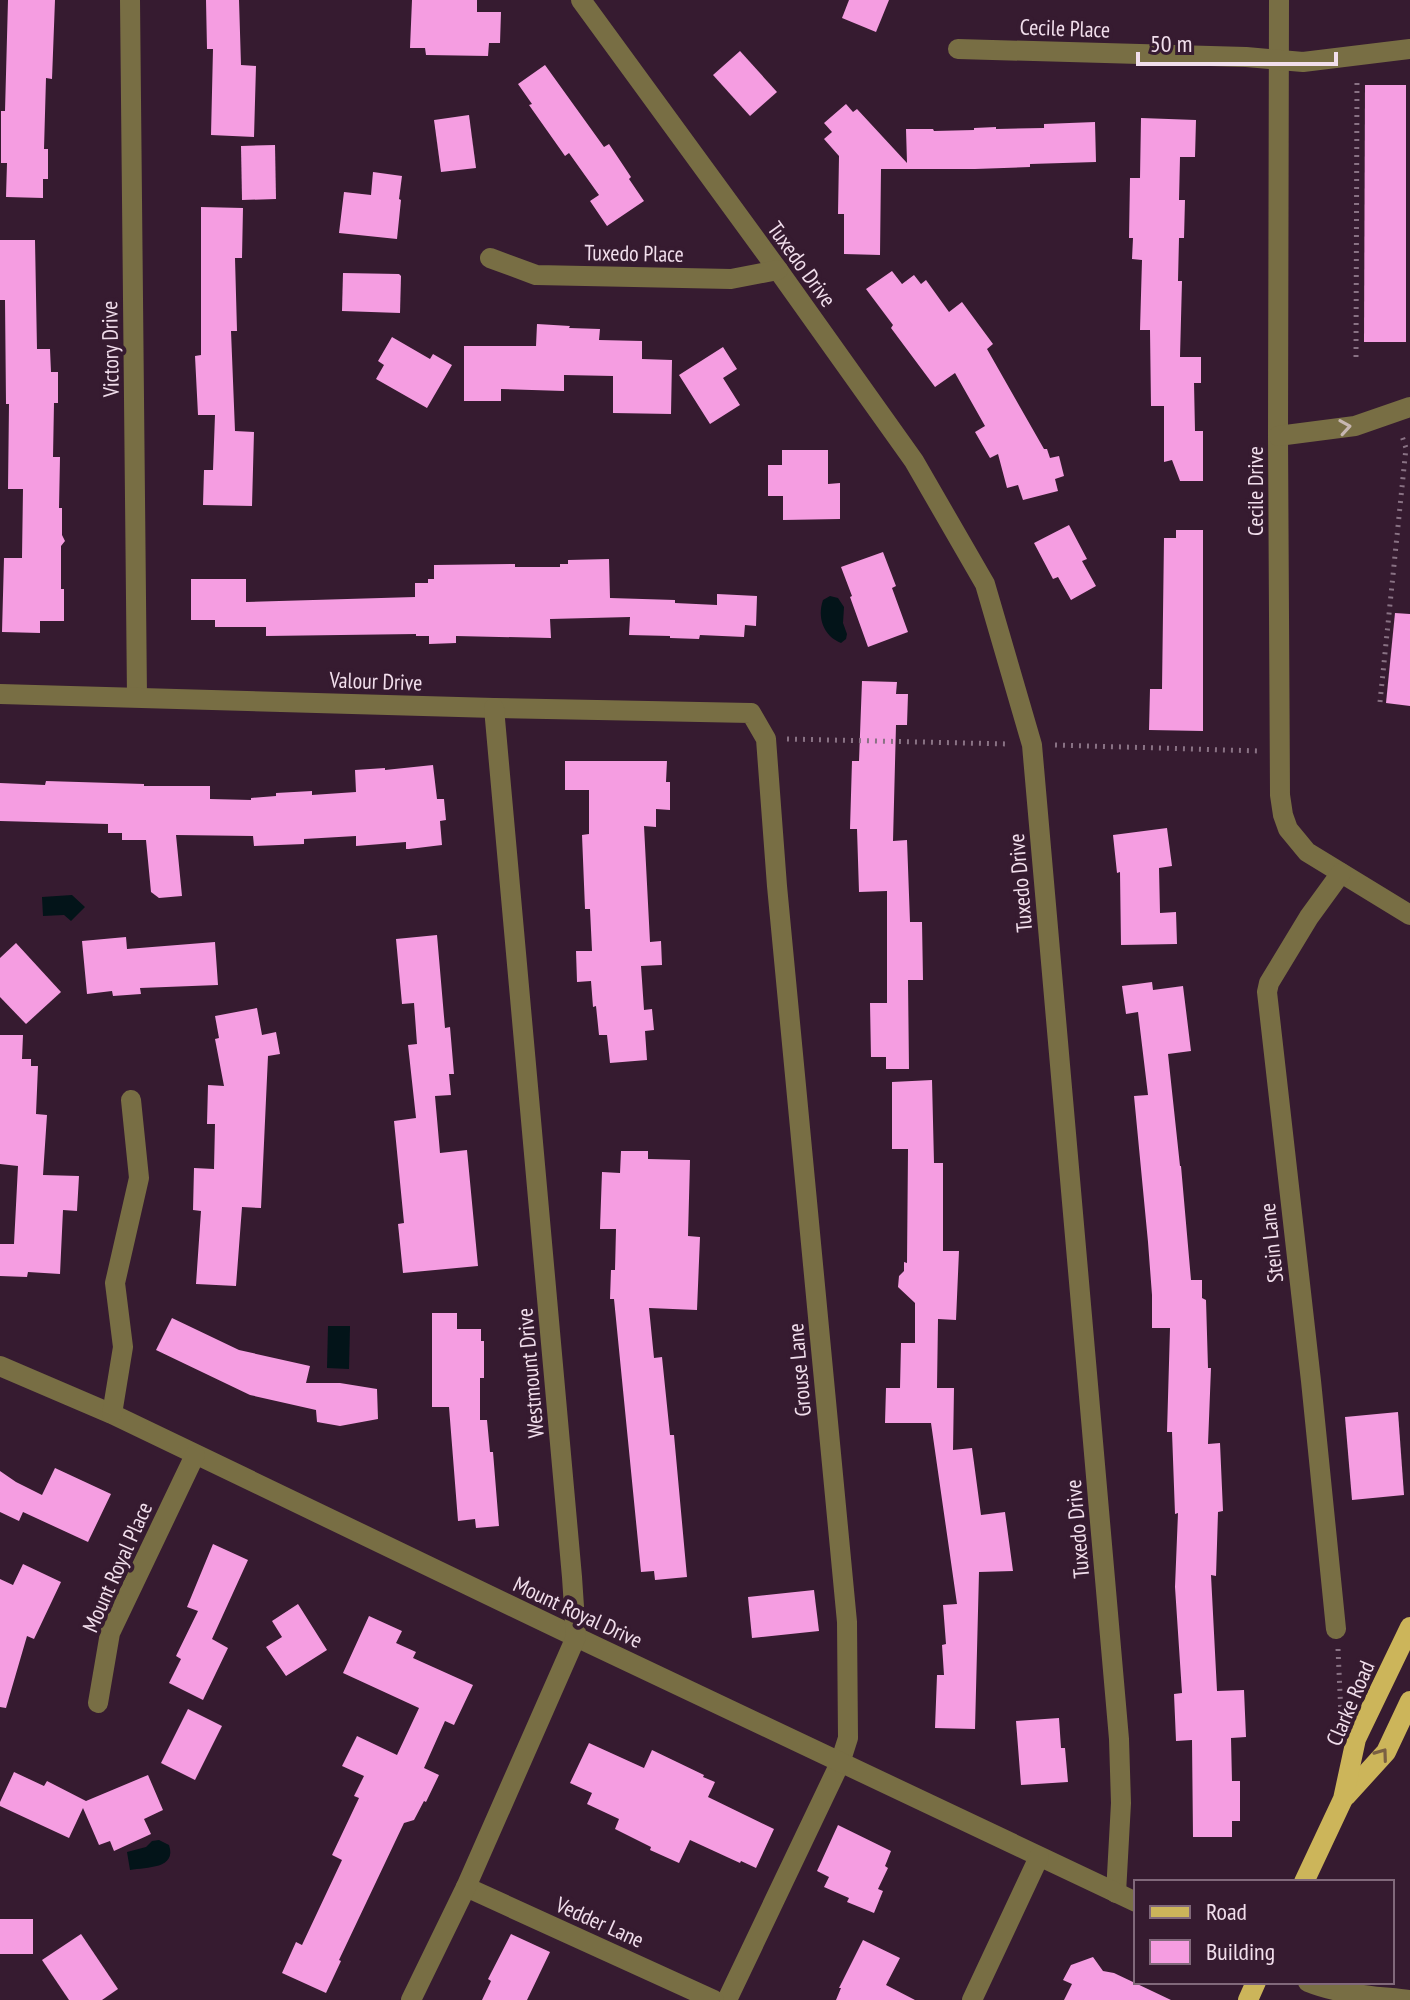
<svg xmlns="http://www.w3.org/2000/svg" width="1410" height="2000" font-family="'PT Sans Narrow',sans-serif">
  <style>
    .water { fill: #031419 }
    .building { fill: #f59de1 }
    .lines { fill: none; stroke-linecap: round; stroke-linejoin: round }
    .path { stroke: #897284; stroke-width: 5; stroke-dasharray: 2 6; stroke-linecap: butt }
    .minor { stroke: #786e44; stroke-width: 20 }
    .major { stroke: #ccb55a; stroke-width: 20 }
    .oneway { stroke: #c7b7b1 }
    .oneway2 { stroke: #7a6043 }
    .labels { text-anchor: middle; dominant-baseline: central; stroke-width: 8; stroke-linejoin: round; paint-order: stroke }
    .street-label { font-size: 22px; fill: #f1deec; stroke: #361b30 }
  </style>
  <rect width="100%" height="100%" fill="#361b30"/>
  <g class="water">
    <path d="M830,596l8,2 6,9 -1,16 4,11 -1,5 -5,4c-18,-7 -24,-26 -18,-43z"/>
    <path d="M72,895l13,12 -14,14 -7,-6 -21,1 -1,-19z"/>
    <path d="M328,1326h22l-1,43 -22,-1z"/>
    <path d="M159,1840l10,5c8,24 -22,22 -39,25l-3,-18 19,-5 6,-6z"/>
  </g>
  <g class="building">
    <path d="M8,0h47l-3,79 -6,-1 -2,71h4v30h-5v19l-37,-1 1,-34h-6v-52h4z"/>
    <path d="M206,0h33l2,65 15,1 -2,71 -43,-2 2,-86h-6z"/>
    <path d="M412,0h65v12h24l-1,31h-11l-1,13 -62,-1 -1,-7h-15z"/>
    <path d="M849,0h40l-13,32 -34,-14z"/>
    <path d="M740,51l37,41 -27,24 -37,-41z"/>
    <path d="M545,65l59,82 5,-3 22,33 -2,2 15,22 -37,25 -17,-25 9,-6 -30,-42 -4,3 -36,-51 3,-1 -14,-20z"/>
    <path d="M1365,85h41v257h-42z"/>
    <path d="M846,104l7,8 4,-3 50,54 -1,-34h27l1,2 40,-1v-2l22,-1v2l48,-1v-4l51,-2 1,40 -66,2v3l-55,2h-94l-1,86 -36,-1v-40h-6l1,-58 -15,-17 8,-7 -8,-9z"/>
    <path d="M469,115l7,53 -35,4 -7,-52z"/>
    <path d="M1141,118l55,2 -1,37h-15l-1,43h6l-1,38h-5l-1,43h4l-2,76h21v26h-7l1,48h8v50h-23l-8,-21 -8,2v-56h-13l-1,-76h-10l2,-70 -10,-1 1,-21h-4l1,-60h10z"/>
    <path d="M275,145l1,54 -34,1 -1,-54z"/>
    <path d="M373,172l29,4 -3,23 2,1 -4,39 -58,-6 5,-41 27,3z"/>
    <path d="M201,207l42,1 -1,50h-7l2,73h-6l4,100 19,1 -2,74 -49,-1 1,-35h9l2,-55h-17l-3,-59 6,-1z"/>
    <path d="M0,240h35l2,109h13l1,23h7v31h-4l-1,54h7l-1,51h3v27l3,6 -4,5v43h3v32h-24v12l-38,-1 2,-74h18l1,-69h-15l1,-85h-3l-1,-104h-5z"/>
    <path d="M892,271l10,13 12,-9 7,9 5,-4 23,32 13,-10 31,42 -6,5 57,100h3l3,9 9,-2 5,20 -9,3 3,12 -35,9 -5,-15 -11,3 -9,-34 -8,4 -15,-26 10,-6 -30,-53 -20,14 -44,-59 2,-3 -27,-36z"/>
    <path d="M343,273l56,1 2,2 -1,37 -58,-2z"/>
    <path d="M537,324l33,2 -1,2 31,1 -1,11 43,1v18l30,1 -1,54 -58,-1v-37l-49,-1v16l-63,-2v12h-37v-55h72z"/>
    <path d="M392,337l38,22 3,-5 19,11 -25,43 -51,-29 8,-14 -6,-4z"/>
    <path d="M723,347l14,22 -14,9 17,27 -30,19 -31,-49z"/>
    <path d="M782,450h46v34l12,-1v36l-57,1v-24h-15v-31h14z"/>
    <path d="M1069,525l18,34 -5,2 14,25 -25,14 -13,-23 -5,2 -19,-36z"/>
    <path d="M1176,530h27v201l-54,-1 1,-41h12l2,-151h12z"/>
    <path d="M883,552l13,34 -4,2 16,44 -40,15 -18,-50 2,-1 -11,-29z"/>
    <path d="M609,559l1,39 65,2v3l42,2v-11l40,2 -1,30 -11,-1 -1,12 -44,-2 -1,4 -29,-1v-2l-41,-1 1,-18 -80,2 1,19 -95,-2v7l-27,1v-8h-13v-2l-150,2v-9h-51v-7h-24v-41h55v23l169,-5v-14h13v-4h6v-14l81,-1v3h45v-3h8v-4z"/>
    <path d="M1395,613l15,1v92l-24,-3z"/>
    <path d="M862,681l35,1 -1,12h12l-1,31h-11l-3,116 14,-1 3,82h12l1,58h-15l1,89h-23v-12h-15l-1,-54h17v-112l-28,1 -2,-63h-7l2,-68h7z"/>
    <path d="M565,761h102l-1,21h4v28l-14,-1v18l-12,-1 6,116 11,-1 1,24 -21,1 3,44 8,-1 2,21 -9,1 2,29 -37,3 -3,-28h-8l-3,-29 -3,1 -2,-26 -14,1 -1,-31h16l-2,-42h-5l-3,-74 7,-1v-44h-24z"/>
    <path d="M433,765l4,34h7l2,21 -6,1 2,24 -33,4h-3v-7l-50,4v-10l-52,3v5l-50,2 -1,-10 -77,-1 6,61 -23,2 -8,-6 -5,-52h-24v-7h-14v-9l-108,-3v-38l45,2 1,-4 98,3v2h66v13l41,1v-2l25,-2v-3l36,-2v4l44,-3 -1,-22 30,-2v2z"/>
    <path d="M1167,828l5,38 -13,2 1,45 16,-1 1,32 -56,1 -1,-73 -3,1 -4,-38z"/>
    <path d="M437,935l8,93 5,-1 4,47h-5l2,21 -16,1 5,57 27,-3 11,116 -75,7 -5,-49 6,-1 -10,-102 22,-3 -8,-73 9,-1 -3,-41 -12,1 -6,-65z"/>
    <path d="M126,937l1,12 88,-7 3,43 -78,3 1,6 -28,2 -1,-5 -25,3 -5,-53z"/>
    <path d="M16,943l45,49 -35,32 -26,-27v-39z"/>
    <path d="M1152,982l1,8 30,-4 8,65 -23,3 12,112h1l10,114h11v18l4,2 2,68h3l-3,76 12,-1 3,68 -5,1 -2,64 -5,-1 6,116 27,-1 2,47 -15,1 1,43h8v40h-8v16h-39l-1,-97 -16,1 -2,-47 8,-1 -7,-106 3,-74 -3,1 -3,-82h-5l3,-104h-18v-33l-4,-53 -14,-146 14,-1 -10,-83 -12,2 -4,-28z"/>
    <path d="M257,1008l5,27 14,-3 4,22 -12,2 -7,152 -19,-1 -6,79 -40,-2 5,-73 -8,-1 1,-42 20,1 1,-45h-8l1,-39 16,1 -9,-47 4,-1 -4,-22z"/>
    <path d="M0,1035h23l-1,24h9v7h7l-2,48 11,1 -4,60 36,1 -2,35 -14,-1 -3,64 -32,-2 -1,5 -27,-1v-32h14l4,-78 -18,-2z"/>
    <path d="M932,1080l2,83h9v88h16l-3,69 -18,-1 -1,69h17l-1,62 19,-2 9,67 24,-3 8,59 -34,1 -4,157 -40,-1 2,-53h7l-2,-30 4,-1 -3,-39 14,-1 -26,-181h-46l1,-35h14l1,-45h14v-40l-17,-16 1,-11 5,-5v-9l3,1 1,-114h-16v-67z"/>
    <path d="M621,1151h27v8l42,1 -2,76 12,1 -3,73 -48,-2 5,50 8,-1 8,78h4l13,142 -32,3 -1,-9 -13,1 -27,-273h-4l1,-29h4l1,-41h-16l2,-57 18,1z"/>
    <path d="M432,1313h25v16h24v12h3v37h-4v42h7l3,32h3l6,74 -23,2 -1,-9 -17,2 -9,-114h-17z"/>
    <path d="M172,1318l67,32 71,16 -4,17h34l37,6 1,30 -38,7 -23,-4 -1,-12 -66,-15 -94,-45z"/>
    <path d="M1398,1412l6,83 -52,5 -7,-83z"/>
    <path d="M55,1468l56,26 -23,48 -65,-30 -4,9 -19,-9v-41l16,11 26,13z"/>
    <path d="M213,1544l35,16 -36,79 16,9 -25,52 -34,-17 12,-24 -5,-3 22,-45 -11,-4z"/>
    <path d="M23,1564l38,18 -27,57 -7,-3 -21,72 -6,-1v-128l13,6z"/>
    <path d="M814,1590l5,41 -67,7 -4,-41z"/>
    <path d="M298,1604l29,46 -41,26 -20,-29 16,-10 -10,-16z"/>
    <path d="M369,1616l33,15 -6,12 20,9 -3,6 60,27 -19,40 -9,-4 -21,47 15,7 -13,27 -2,-1 -10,19 -10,3 -65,137 2,1 -15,32 -44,-20 14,-31 6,3 40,-85 -10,-5 27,-57 -5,-2 10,-20 -22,-10 15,-30 40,19 22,-47 -76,-35z"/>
    <path d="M188,1709l34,17 -27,54 -34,-17z"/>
    <path d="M1059,1718l2,30h4l3,34 -47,3 -5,-64z"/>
    <path d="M589,1743l55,25 8,-18 52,25 -1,2 12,5 -7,15 66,32 -18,39 -15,-7 -1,2 -50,-23 -11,23 -29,-13 1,-3 -36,-18 4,-10 -32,-15 5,-11 -22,-10z"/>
    <path d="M14,1772l30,14 3,-5 39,20 62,-26 15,35 -19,9 7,15 -37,17 -4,-10 -11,4 -16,-37 -14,30 -69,-32v-4z"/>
    <path d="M838,1825l53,26 -6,15 3,2 -10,21 5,2 -9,22 -27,-11 2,-4 -25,-11 5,-10 -12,-6z"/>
    <rect x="0" y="1919" width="33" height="35"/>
    <path d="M81,1934l37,55 -16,11h-33l-27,-40z"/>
    <path d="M511,1934l39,18 -23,48h-45l9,-19 -3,-2z"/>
    <path d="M863,1940l37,18 -14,27 29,15h-79l5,-12h-2z"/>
    <path d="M1093,1957l10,14 11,2 57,27h-107l8,-16 -9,-4 8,-15z"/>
  </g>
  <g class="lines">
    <g class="path">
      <path d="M1356,357l1,-279"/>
      <path d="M1380,702l26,-254 -5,-15"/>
      <path d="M787,739l222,5"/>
      <path d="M1055,745l206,6"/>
      <path d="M1338,1649l3,66"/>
    </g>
    <g class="minor">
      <path d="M130,0l7,697"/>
      <path d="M581,0l197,270 136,191 71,123 47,161 87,994 2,64 -5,90"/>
      <path d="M1279,0l-1,436 2,359 3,20 5,14 19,23 103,63"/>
      <path d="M958,49l288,8 57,5 107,-13"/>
      <path d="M490,258l46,17 195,4 47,-9"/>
      <path d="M1278,436l77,-10 55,-19"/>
      <path d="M0,694l494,14 257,5 15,26 11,147 70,736 1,116 -8,25 -113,237"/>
      <path d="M0,1366l112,48 464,223 560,265"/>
      <path d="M112,1414l11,-67 -8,-64 24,-105 -8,-78"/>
      <path d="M1336,1629l-25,-248 -44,-389 2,-9 40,-66 32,-44"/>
      <path d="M98,1703l12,-70 85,-178"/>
      <path d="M466,1887l248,113"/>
      <path d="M1308,1982c32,13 68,14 102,18"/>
      <path d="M411,2000l55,-113 110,-250 -4,-60 -78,-869"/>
      <path d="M972,2000l67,-143"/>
    </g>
    <g class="major">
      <path d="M1346,1796l40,-44 24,-51"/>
      <path d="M1304,1882l39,-83 13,-60 54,-112"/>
      <path d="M1248,2000l8,-18"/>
    </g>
  </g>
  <defs><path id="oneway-chevron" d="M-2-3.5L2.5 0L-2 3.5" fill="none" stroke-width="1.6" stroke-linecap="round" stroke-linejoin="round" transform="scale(2)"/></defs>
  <use class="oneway" href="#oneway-chevron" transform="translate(1345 427) rotate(-9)"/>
  <use class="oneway2" href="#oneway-chevron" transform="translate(1382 1754) rotate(-54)"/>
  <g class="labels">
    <g class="street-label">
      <text transform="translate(1065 28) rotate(2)">Cecile Place</text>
      <text transform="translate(634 253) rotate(1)">Tuxedo Place</text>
      <text transform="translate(802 264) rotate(54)">Tuxedo Drive</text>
      <text transform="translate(110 349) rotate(-91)">Victory Drive</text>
      <text transform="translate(1255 491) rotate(-90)">Cecile Drive</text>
      <text transform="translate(376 681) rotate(2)">Valour Drive</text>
      <text transform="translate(1020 883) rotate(-95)">Tuxedo Drive</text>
      <text transform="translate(1271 1243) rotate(-96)">Stein Lane</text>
      <text transform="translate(799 1370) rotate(-95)">Grouse Lane</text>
      <text transform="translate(530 1373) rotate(-95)">Westmount Drive</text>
      <text transform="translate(1077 1529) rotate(-95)">Tuxedo Drive</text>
      <text transform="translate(117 1567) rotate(-66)">Mount Royal Place</text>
      <text transform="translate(578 1612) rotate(25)">Mount Royal Drive</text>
      <text transform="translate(1350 1703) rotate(-67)">Clarke Road</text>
      <text transform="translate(600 1922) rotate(24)">Vedder Lane</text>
    </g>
  </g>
  <rect x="1134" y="1880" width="260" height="104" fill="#361b30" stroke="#81697b" stroke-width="2"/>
  <rect x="1150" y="1906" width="40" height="12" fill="#ccb55a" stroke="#81697b" stroke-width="2"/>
  <text x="1206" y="1920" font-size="24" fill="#f1deec">Road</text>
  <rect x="1150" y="1940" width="40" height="24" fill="#f59de1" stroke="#81697b" stroke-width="2"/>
  <text x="1206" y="1960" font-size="24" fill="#f1deec">Building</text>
  <path d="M1138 52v12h198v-12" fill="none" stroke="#f1deec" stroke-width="4"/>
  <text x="1150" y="52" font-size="24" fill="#f1deec" stroke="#361b30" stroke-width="6" paint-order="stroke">50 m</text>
</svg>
